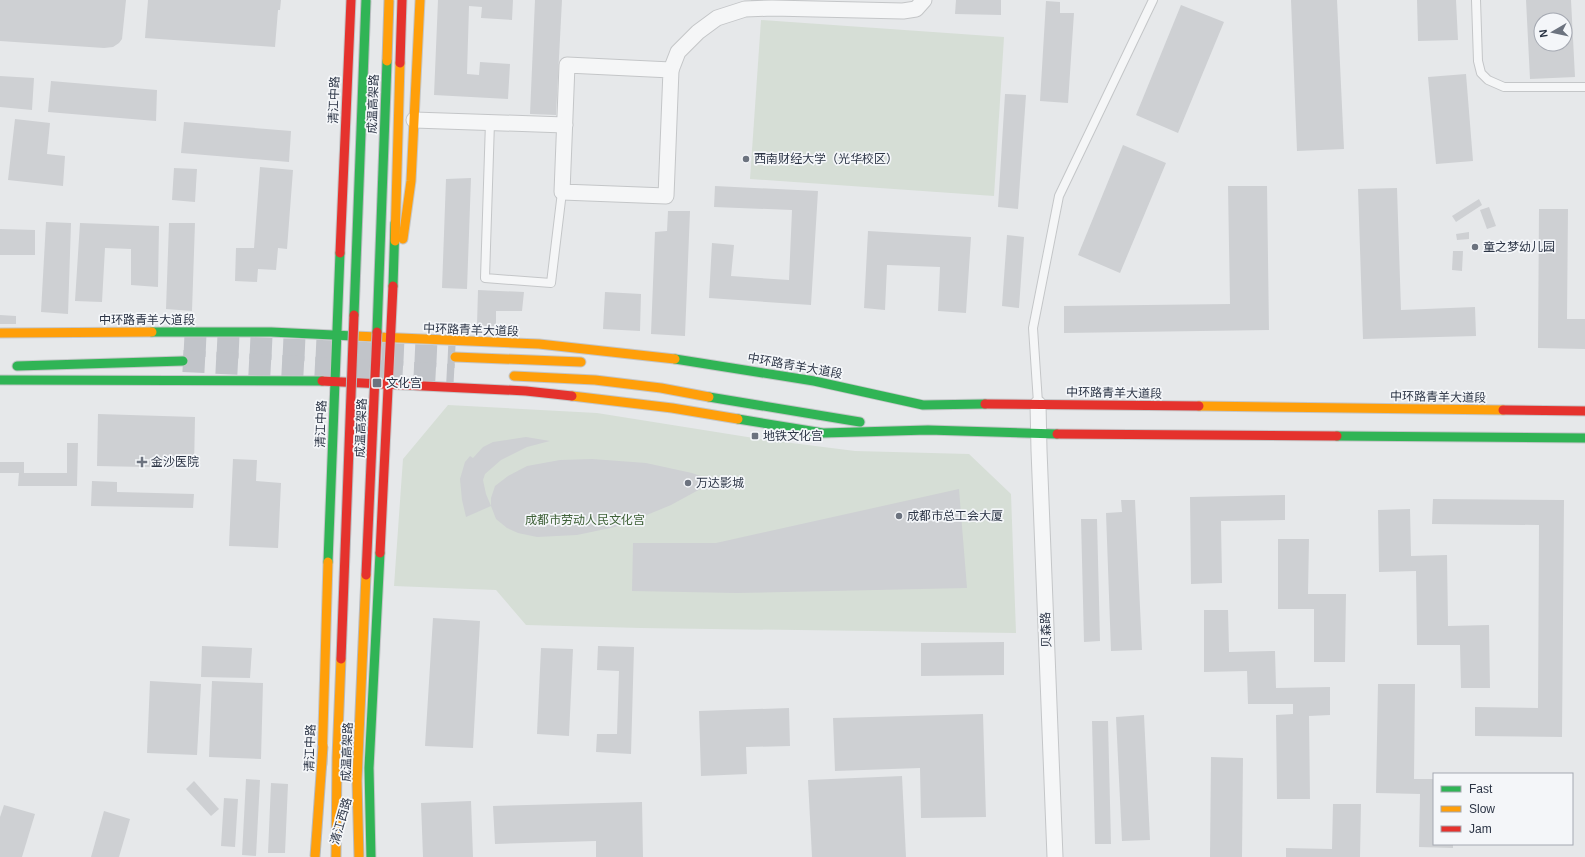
<svg xmlns="http://www.w3.org/2000/svg" width="1585" height="857" font-family="Helvetica,'Noto Sans SC',sans-serif">
  <style>
    .green { fill: #d6ded6 }
    .building { fill: #ced0d3; fill-rule: evenodd }
    .lines { fill: none; stroke-linecap: round; stroke-linejoin: round }
    .primary-tunnel { stroke: #c1c4c9; stroke-width: 22; stroke-dasharray: 22 11; stroke-linecap: butt }
    .lane-casing { stroke: #c4c6c8; stroke-width: 10 }
    .street-casing { stroke: #c4c6c8; stroke-width: 17 }
    .fast-casing { stroke: #c4c6c8; stroke-width: 11 }
    .slow-casing { stroke: #c4c6c8; stroke-width: 11 }
    .jam-casing { stroke: #c4c6c8; stroke-width: 11 }
    .lane { stroke: #f5f6f7; stroke-width: 8 }
    .street { stroke: #f5f6f7; stroke-width: 15 }
    .fast { stroke: #30b455; stroke-width: 9 }
    .slow { stroke: #ff9f0a; stroke-width: 9 }
    .jam { stroke: #e5322d; stroke-width: 9 }
    .fast-bridge-casing { stroke: #b8bbbf; stroke-width: 11; stroke-linecap: butt }
    .slow-bridge-casing { stroke: #b8bbbf; stroke-width: 11; stroke-linecap: butt }
    .jam-bridge-casing { stroke: #b8bbbf; stroke-width: 11; stroke-linecap: butt }
    .fast-bridge { stroke: #30b455; stroke-width: 9 }
    .slow-bridge { stroke: #ff9f0a; stroke-width: 9 }
    .jam-bridge { stroke: #e5322d; stroke-width: 9 }
    .poi-dot { fill: #6c737f; stroke: #f4f6f9; stroke-width: 1.5 }
    .labels { text-anchor: middle; dominant-baseline: central; stroke-width: 3.5; stroke-linejoin: round; paint-order: stroke }
    .street-label { font-size: 12px; fill: #2b3445; stroke: #f4f6f9 }
    .poi-label { font-size: 12px; fill: #2b3445; stroke: #f4f6f9; text-anchor: start }
    .park-label { font-size: 12px; fill: #3f6138; stroke: #f4f6f9 }
  </style>
  <rect width="100%" height="100%" fill="#e6e8ea"/>
  <g class="green">
    <path d="M761,20l243,17 -10,159 -244,-17z"/>
    <path d="M448,405l149,8 163,26 95,12 114,3 42,40 5,139 -375,-5 -115,-3 -30,-35 -102,-4 9,-127z"/>
  </g>
  <g class="building">
    <path d="M0,0h126l-4,39 -3,4 -6,4 -9,1 -104,-7z"/>
    <path d="M148,0h133l-1,10h-2l-3,37 -130,-9z"/>
    <path d="M438,0h75l-1,20 -31,-2 1,-11 -13,-1 -2,68 12,1 1,-13 30,2 -2,35 -74,-4z"/>
    <path d="M535,0h27l-6,115 -26,-1z"/>
    <path d="M751,0h32v3l-32,-2z"/>
    <path d="M956,0h45v15l-46,-1z"/>
    <path d="M1291,0h46l7,149 -47,2z"/>
    <path d="M1417,0h39l2,40 -40,1z"/>
    <path d="M1526,0h45l4,77 -45,2zM1541,20h24v24h-24z"/>
    <path d="M1046,1l14,1v11h14l-6,90 -28,-2z"/>
    <path d="M1181,5l43,17 -46,111 -42,-18z"/>
    <path d="M1466,74l7,87 -37,3 -8,-87z"/>
    <path d="M0,76l34,2 -2,32 -32,-3z"/>
    <path d="M51,81l106,9 -1,31 -108,-9z"/>
    <path d="M1005,94l21,1 -8,114 -20,-2z"/>
    <path d="M15,119l35,4 -3,31 18,2 -2,30 -55,-6z"/>
    <path d="M184,122l107,9 -2,31 -108,-9z"/>
    <path d="M1123,145l43,18 -46,110 -42,-18z"/>
    <path d="M260,167l33,3 -6,79 -9,-1 -2,22 -18,-1 -1,13 -22,-1 1,-33h18z"/>
    <path d="M174,168l23,1 -2,33 -23,-2z"/>
    <path d="M471,178l-4,111 -25,-1 4,-109z"/>
    <path d="M715,186l103,5 -7,114 -102,-7 3,-55 22,2 -3,31 58,4 3,-70 -78,-3z"/>
    <path d="M1228,186h39l2,144 -205,3v-27l166,-2z"/>
    <path d="M1397,188l4,122 74,-3 1,29 -113,3 -5,-150z"/>
    <path d="M1479,199l3,6 -26,17 -4,-6z"/>
    <path d="M1489,207l7,19 -9,3 -7,-19z"/>
    <path d="M1539,209h29l-1,110h18v30l-47,-1z"/>
    <path d="M668,211h22l-5,125 -34,-2 4,-102 12,-1z"/>
    <path d="M46,222l25,1 -3,91 -27,-2z"/>
    <path d="M80,223l79,3 -1,61 -27,-2v-36l-26,-1 -3,54 -27,-1z"/>
    <path d="M169,223h26l-3,88 -26,-2z"/>
    <path d="M0,229l35,1v25h-35z"/>
    <path d="M868,231l103,6 -5,76 -28,-2 2,-44 -53,-2 -2,45 -21,-2z"/>
    <path d="M1469,232v7l-12,1 -1,-6z"/>
    <path d="M1007,235l17,2 -5,71 -17,-2z"/>
    <path d="M1453,251h10l-1,20 -10,-1z"/>
    <path d="M478,290l46,2 -2,19h-26v16l-19,-2z"/>
    <path d="M605,292l36,2 -1,37 -37,-2z"/>
    <path d="M0,315l16,1v8h-16z"/>
    <path d="M98,414l97,3 -1,51 -97,-2z"/>
    <path d="M526,437l24,4 -23,6 -26,13 -16,14 -2,6 3,14 5,12v-8l4,-12 13,-10 19,-10 33,-6 32,-1 54,4 46,10 23,8 -44,24 -29,12 -27,10 -38,8 -40,2 -19,-4 -11,-5 -11,-9 -5,-13 -25,11 -4,-17 -2,-21 5,-17 5,-6 3,2 10,-11 10,-5z"/>
    <path d="M67,443h11l-1,43h-59l1,-13h-19v-11h24v11h43z"/>
    <path d="M233,459l24,1 -1,21 25,2 -3,65 -49,-2z"/>
    <path d="M92,481l25,1v10l77,2 -1,14 -102,-2z"/>
    <path d="M959,489l8,99 -231,5 -104,-2 1,-48h83z"/>
    <path d="M1285,495v25l-64,1 1,62 -31,1 -1,-87z"/>
    <path d="M1433,499l131,1 -2,237 -87,-1v-29l63,1 1,-183 -107,-1z"/>
    <path d="M1121,500h14l7,150 -31,1 -5,-138 16,-1z"/>
    <path d="M1410,509l1,47 36,-1 1,71 41,-1 1,63h-29l-1,-43h-43l-1,-74 -37,1 -1,-62z"/>
    <path d="M1081,519h16l3,122 -16,1z"/>
    <path d="M1278,539h31l-1,55h38l-1,68h-31v-53h-36z"/>
    <path d="M1204,610h24l1,42 46,-1 1,37 54,-1v28l-21,1 1,83h-33l-1,-84 17,-1v-10h-45l-1,-33 -43,1z"/>
    <path d="M433,618l47,3 -7,127 -48,-2z"/>
    <path d="M1004,642v33l-83,1v-33z"/>
    <path d="M202,646l50,2 -2,30 -49,-1z"/>
    <path d="M598,646l36,1 -3,107 -35,-2 1,-18h20l2,-63 -22,-1z"/>
    <path d="M541,648l32,1 -4,87 -32,-2z"/>
    <path d="M150,681l51,3 -4,71 -50,-2z"/>
    <path d="M212,681l51,2 -2,76 -52,-2z"/>
    <path d="M1378,684h37l-1,95h20v65h19v4l-34,-1 1,-53 -44,-1z"/>
    <path d="M789,708l1,38 -44,1 1,27 -46,2 -2,-65z"/>
    <path d="M983,714l3,103 -65,1 -1,-50 -85,3 -2,-53z"/>
    <path d="M1144,715l6,125 -28,1 -6,-124z"/>
    <path d="M1092,721h16l3,123h-16z"/>
    <path d="M1211,757l32,1 -1,99h-32z"/>
    <path d="M902,776l4,81h-94l-4,-77z"/>
    <path d="M246,779l14,1 -4,76 -14,-1z"/>
    <path d="M194,781l25,28 -8,7 -25,-27z"/>
    <path d="M271,783l17,1 -3,69h-17z"/>
    <path d="M224,798l14,1 -3,48 -14,-1z"/>
    <path d="M471,801l2,56h-50l-2,-54z"/>
    <path d="M642,802l1,55h-47v-16l-101,3 -2,-38z"/>
    <path d="M1333,804h28l-1,53h-74v-9l46,1z"/>
    <path d="M4,805l31,9 -13,43h-22v-40z"/>
    <path d="M104,811l26,8 -11,38h-28z"/>
  </g>
  <g class="lines">
    <g class="primary-tunnel">
      <path d="M184,345l271,12"/>
      <path d="M183,361l271,14"/>
    </g>
    <g class="lane-casing">
      <g id="lane">
        <path d="M1476,0l2,61 3,12 7,7 16,7h81"/>
        <path d="M490,122l-5,156 66,5 11,-91"/>
        <path d="M1038,403l-5,-75 26,-132 94,-196"/>
      </g>
    </g>
    <g class="street-casing">
      <g id="street">
        <path d="M567,65l104,5 -5,126 -104,-4z"/>
        <path d="M671,70l7,-18 20,-20 19,-14 28,-9 27,-1 131,3 13,-2 8,-9"/>
        <path d="M414,120l151,5"/>
        <path d="M1038,404l1,46 16,407"/>
      </g>
    </g>
    <g class="fast-casing">
      <g id="fast">
        <path d="M393,286l2,-63"/>
        <path d="M152,332h119l83,4"/>
        <path d="M675,359l139,22 109,24 62,-1"/>
        <path d="M17,366l166,-5"/>
        <path d="M0,380l322,1"/>
        <path d="M709,397l151,25"/>
        <path d="M738,419l85,14 105,-3 129,4"/>
        <path d="M1337,436l248,2"/>
        <path d="M328,562l12,-309"/>
        <path d="M371,857l-2,-89 11,-215"/>
      </g>
    </g>
    <g class="slow-casing">
      <g id="slow">
        <path d="M403,239l8,-58 9,-181"/>
        <path d="M395,241l5,-178"/>
        <path d="M0,333l152,-1"/>
        <path d="M354,336l185,8 136,15"/>
        <path d="M455,357l126,5"/>
        <path d="M514,376l81,4 66,8 48,9"/>
        <path d="M572,396l100,12 66,11"/>
        <path d="M1199,406l304,4"/>
        <path d="M322,764l6,-202"/>
      </g>
    </g>
    <g class="jam-casing">
      <g id="jam">
        <path d="M400,63l2,-63"/>
        <path d="M340,253l11,-253"/>
        <path d="M322,381l204,10 46,5"/>
        <path d="M985,404l214,2"/>
        <path d="M1503,410l82,1"/>
        <path d="M1057,434l280,2"/>
        <path d="M380,553l13,-267"/>
      </g>
    </g>
    <use href="#lane" class="lane"/>
    <use href="#street" class="street"/>
    <use href="#fast" class="fast"/>
    <use href="#slow" class="slow"/>
    <use href="#jam" class="jam"/>
    <g class="fast-bridge-casing">
      <g id="fast-bridge">
        <path d="M354,315l12,-315"/>
        <path d="M377,332l10,-271"/>
      </g>
    </g>
    <g class="slow-bridge-casing">
      <g id="slow-bridge">
        <path d="M387,61l2,-61"/>
        <path d="M315,857l8,-111"/>
        <path d="M336,857l1,-99 4,-99"/>
        <path d="M359,857l-2,-76 9,-206"/>
      </g>
    </g>
    <g class="jam-bridge-casing">
      <g id="jam-bridge">
        <path d="M366,575l11,-243"/>
        <path d="M341,659l13,-344"/>
      </g>
    </g>
    <use href="#fast-bridge" class="fast-bridge"/>
    <use href="#slow-bridge" class="slow-bridge"/>
    <use href="#jam-bridge" class="jam-bridge"/>
  </g>
  <g class="poi-dot">
    <circle cx="746" cy="159" r="4"/>
    <circle cx="1475" cy="247" r="4"/>
    <rect x="372" y="378" width="10" height="10" rx="2"/>
    <rect x="751" y="432" width="8" height="8" rx="2"/>
    <path d="M140 456h4v4h4v4h-4v4h-4v-4h-4v-4h4z"/>
    <circle cx="688" cy="483" r="4"/>
    <circle cx="899" cy="516" r="4"/>
  </g>
  <g class="labels">
    <g class="street-label">
      <text transform="translate(334 100) rotate(-88)">清江中路</text>
      <text transform="translate(373 104) rotate(-88)">成温高架路</text>
      <text x="147" y="320">中环路青羊大道段</text>
      <text transform="translate(471 330) rotate(2)">中环路青羊大道段</text>
      <text transform="translate(795 366) rotate(10)">中环路青羊大道段</text>
      <text transform="translate(1114 393) rotate(1)">中环路青羊大道段</text>
      <text transform="translate(1438 397) rotate(1)">中环路青羊大道段</text>
      <text transform="translate(321 424) rotate(-88)">清江中路</text>
      <text transform="translate(361 428) rotate(-88)">成温高架路</text>
      <text transform="translate(1046 630) rotate(-92)">贝森路</text>
      <text transform="translate(310 748) rotate(-88)">清江中路</text>
      <text transform="translate(347 752) rotate(-88)">成温高架路</text>
      <text transform="translate(341 821) rotate(-74)">清江西路</text>
    </g>
    <g class="poi-label">
      <text x="754" y="159">西南财经大学（光华校区）</text>
      <text x="1483" y="247">童之梦幼儿园</text>
      <text x="386" y="383">文化宫</text>
      <text x="763" y="436">地铁文化宫</text>
      <text x="151" y="462">金沙医院</text>
      <text x="696" y="483">万达影城</text>
      <text x="907" y="516">成都市总工会大厦</text>
    </g>
    <g class="park-label">
      <text x="585" y="520">成都市劳动人民文化宫</text>
    </g>
  </g>
  <rect x="1433" y="773" width="140" height="72" fill="#f4f6f9" stroke="#a4a8b1"/>
  <rect x="1441" y="786" width="20" height="6" fill="#30b455" stroke="#a4a8b1"/>
  <text x="1469" y="793" font-size="12" fill="#2b3445">Fast</text>
  <rect x="1441" y="806" width="20" height="6" fill="#ff9f0a" stroke="#a4a8b1"/>
  <text x="1469" y="813" font-size="12" fill="#2b3445">Slow</text>
  <rect x="1441" y="826" width="20" height="6" fill="#e5322d" stroke="#a4a8b1"/>
  <text x="1469" y="833" font-size="12" fill="#2b3445">Jam</text>
  <g transform="translate(1553 32) rotate(261)"><circle r="19" fill="#f4f6f9" stroke="#a4a8b1"/>
  <path d="M0-3L7 15L0 10L-7 15Z" fill="#6c737f"/>
  <text y="-6" font-size="11" font-weight="bold" text-anchor="middle" fill="#2b3445">N</text>
  </g>
</svg>
